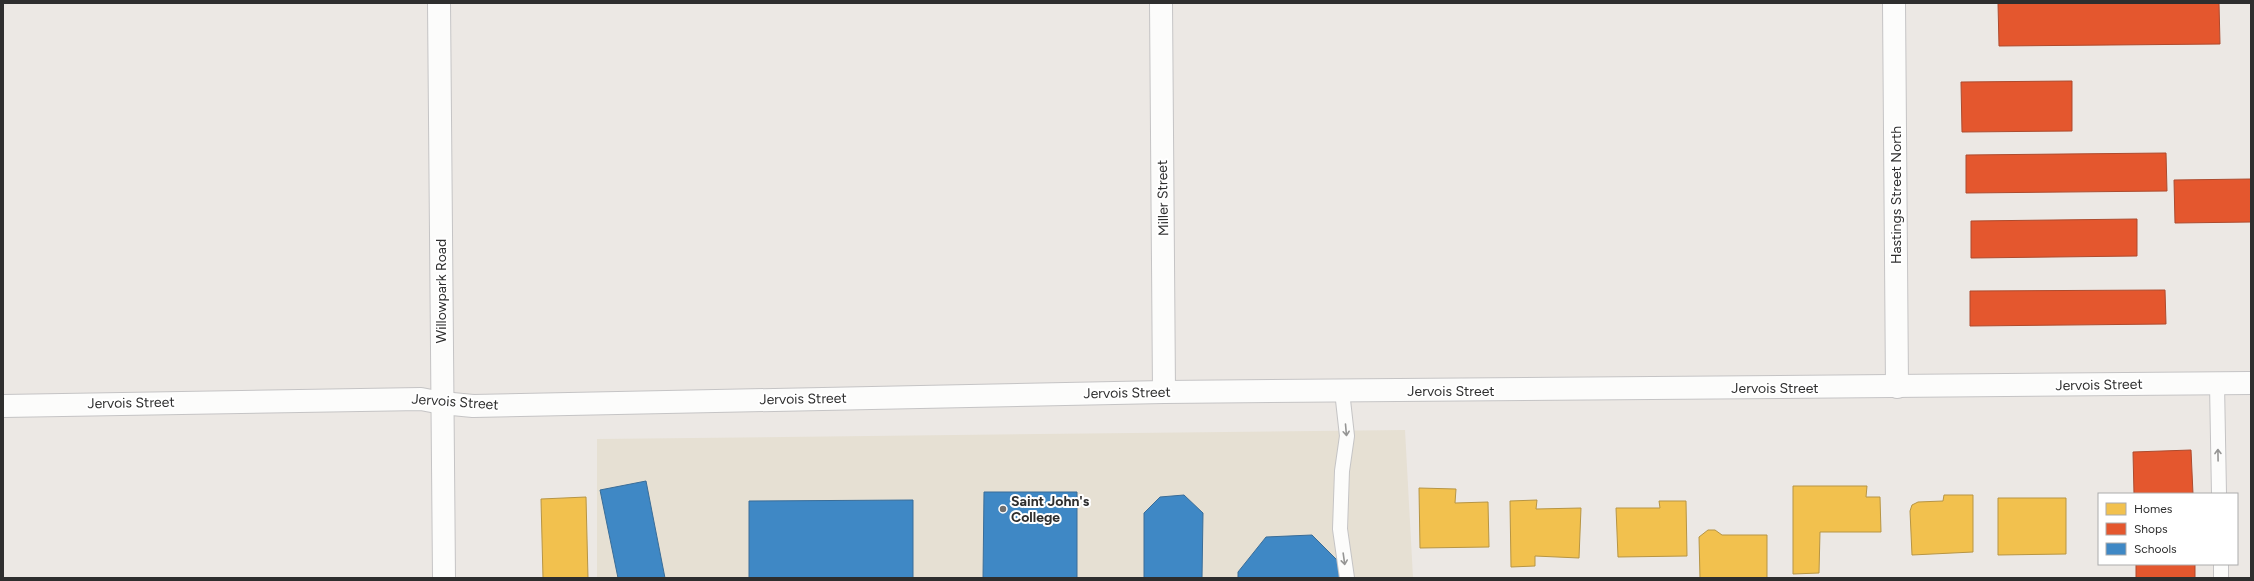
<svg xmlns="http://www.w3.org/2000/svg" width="2254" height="581" font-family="Figtree,sans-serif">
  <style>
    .education { fill: #e6e0d3 }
    .homes { fill: #f2c14e; stroke: #b79544 }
    .shops { fill: #e4572e; stroke: #ad4b2e }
    .schools { fill: #3f88c5; stroke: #3a6d98 }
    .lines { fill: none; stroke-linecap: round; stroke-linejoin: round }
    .lane-casing { stroke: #c5c4c5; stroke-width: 16 }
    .street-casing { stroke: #c5c4c5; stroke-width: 24 }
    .secondary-casing { stroke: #c5c4c5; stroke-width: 24 }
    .lane { stroke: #fcfcfb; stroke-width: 14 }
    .street { stroke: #fcfcfb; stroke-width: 22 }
    .secondary { stroke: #fcfcfb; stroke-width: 22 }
    .oneway { stroke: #959594 }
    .poi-dot { fill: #706f6e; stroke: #fff; stroke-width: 1.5 }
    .labels { text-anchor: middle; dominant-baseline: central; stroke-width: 4; stroke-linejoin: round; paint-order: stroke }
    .street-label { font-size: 14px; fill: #2e2e2e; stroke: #fff }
    .poi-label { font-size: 14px; font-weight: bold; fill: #2e2e2e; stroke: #fff; text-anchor: start }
  </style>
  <rect width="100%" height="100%" fill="#ece8e4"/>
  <path class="education" d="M1405,430l8,148h-816v-139z"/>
  <g class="homes">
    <path d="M1793,486h74l-1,11h14l1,35h-61l-1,41 -26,1z"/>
    <path d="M1419,488l37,1 -1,14 33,-1 1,45 -69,1z"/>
    <path d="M1944,495h29v57l-61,3 -2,-44 2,-6 6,-3 25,-1z"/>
    <path d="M586,497l2,81h-45l-2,-79z"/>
    <path d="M1998,498h68v56l-68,1z"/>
    <path d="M1537,500l-1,9 45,-1 -2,50 -44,-2v10l-24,1 -1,-66z"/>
    <path d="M1659,501h27l1,55 -69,1 -2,-49h44z"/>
    <path d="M1708,530h7l7,5h45v43h-67l-1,-41z"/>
  </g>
  <g class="shops">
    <path d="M1998,3h221l1,41 -221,2z"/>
    <path d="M2072,81v50l-110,1 -1,-50z"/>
    <path d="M2166,153l1,38 -201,2v-38z"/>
    <path d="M2251,179v43l-76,1 -1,-43z"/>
    <path d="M2137,219v37l-166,2v-37z"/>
    <path d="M2165,290l1,34 -196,2v-35z"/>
    <path d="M2191,450l2,44h-59l-1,-42z"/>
    <rect x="2136" y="564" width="59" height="14"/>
  </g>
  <g class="schools">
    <path d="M646,481l19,97h-47l-18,-88z"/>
    <path d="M984,492h93v86h-94z"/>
    <path d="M1184,495l19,18 -1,65h-58v-65l16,-16z"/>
    <path d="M913,500v78h-164v-77z"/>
    <path d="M1312,535l28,28 1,15h-103v-6l28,-35z"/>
  </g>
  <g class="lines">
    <g class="lane-casing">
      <g id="lane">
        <path d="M2217,384l2,110"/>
        <path d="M1342,391l5,45 -5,35 -2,58 7,49"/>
        <path d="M2221,564v14"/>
      </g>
    </g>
    <g class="street-casing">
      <g id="street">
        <path d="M1161,3l3,389"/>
        <path d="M1894,3l3,384"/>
        <path d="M3,406l418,-7 21,4"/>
      </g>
    </g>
    <g class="secondary-casing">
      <g id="secondary">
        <path d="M439,3l5,575"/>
        <path d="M442,403l31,3 691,-14 1087,-9"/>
      </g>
    </g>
    <use href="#lane" class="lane"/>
    <use href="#street" class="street"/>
    <use href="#secondary" class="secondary"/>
  </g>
  <defs><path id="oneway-shaft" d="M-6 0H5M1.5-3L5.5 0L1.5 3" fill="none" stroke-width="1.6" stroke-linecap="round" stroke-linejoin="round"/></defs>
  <g class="oneway">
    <use href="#oneway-shaft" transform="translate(1346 430) rotate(85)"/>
    <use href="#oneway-shaft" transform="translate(2218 455) rotate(-91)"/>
    <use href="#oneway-shaft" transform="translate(1344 559) rotate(82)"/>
  </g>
  <circle class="poi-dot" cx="1003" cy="509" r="4"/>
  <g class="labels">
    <g class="street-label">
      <text transform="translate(1896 195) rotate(-90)">Hastings Street North</text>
      <text transform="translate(1163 198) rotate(-91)">Miller Street</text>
      <text transform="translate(441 291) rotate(-90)">Willowpark Road</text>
      <text transform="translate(2099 385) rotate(-1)">Jervois Street</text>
      <text x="1775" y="388">Jervois Street</text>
      <text x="1451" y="391">Jervois Street</text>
      <text transform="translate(1127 393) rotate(-1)">Jervois Street</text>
      <text transform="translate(803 399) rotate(-1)">Jervois Street</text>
      <text transform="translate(455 402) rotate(4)">Jervois Street</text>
      <text transform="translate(131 403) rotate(-1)">Jervois Street</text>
    </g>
    <g class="poi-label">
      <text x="1011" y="501">Saint John's<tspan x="1011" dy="16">College</tspan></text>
    </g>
  </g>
  <rect width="2254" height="581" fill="none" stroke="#2e2e2e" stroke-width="8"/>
  <rect x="2098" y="493" width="140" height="72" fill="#ffffff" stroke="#ababab"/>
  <rect x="2106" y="503" width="20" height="12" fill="#f2c14e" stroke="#ababab"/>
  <text x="2134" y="513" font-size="12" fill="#2e2e2e">Homes</text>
  <rect x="2106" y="523" width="20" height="12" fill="#e4572e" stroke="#ababab"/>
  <text x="2134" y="533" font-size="12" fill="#2e2e2e">Shops</text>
  <rect x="2106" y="543" width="20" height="12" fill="#3f88c5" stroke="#ababab"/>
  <text x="2134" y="553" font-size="12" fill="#2e2e2e">Schools</text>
</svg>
